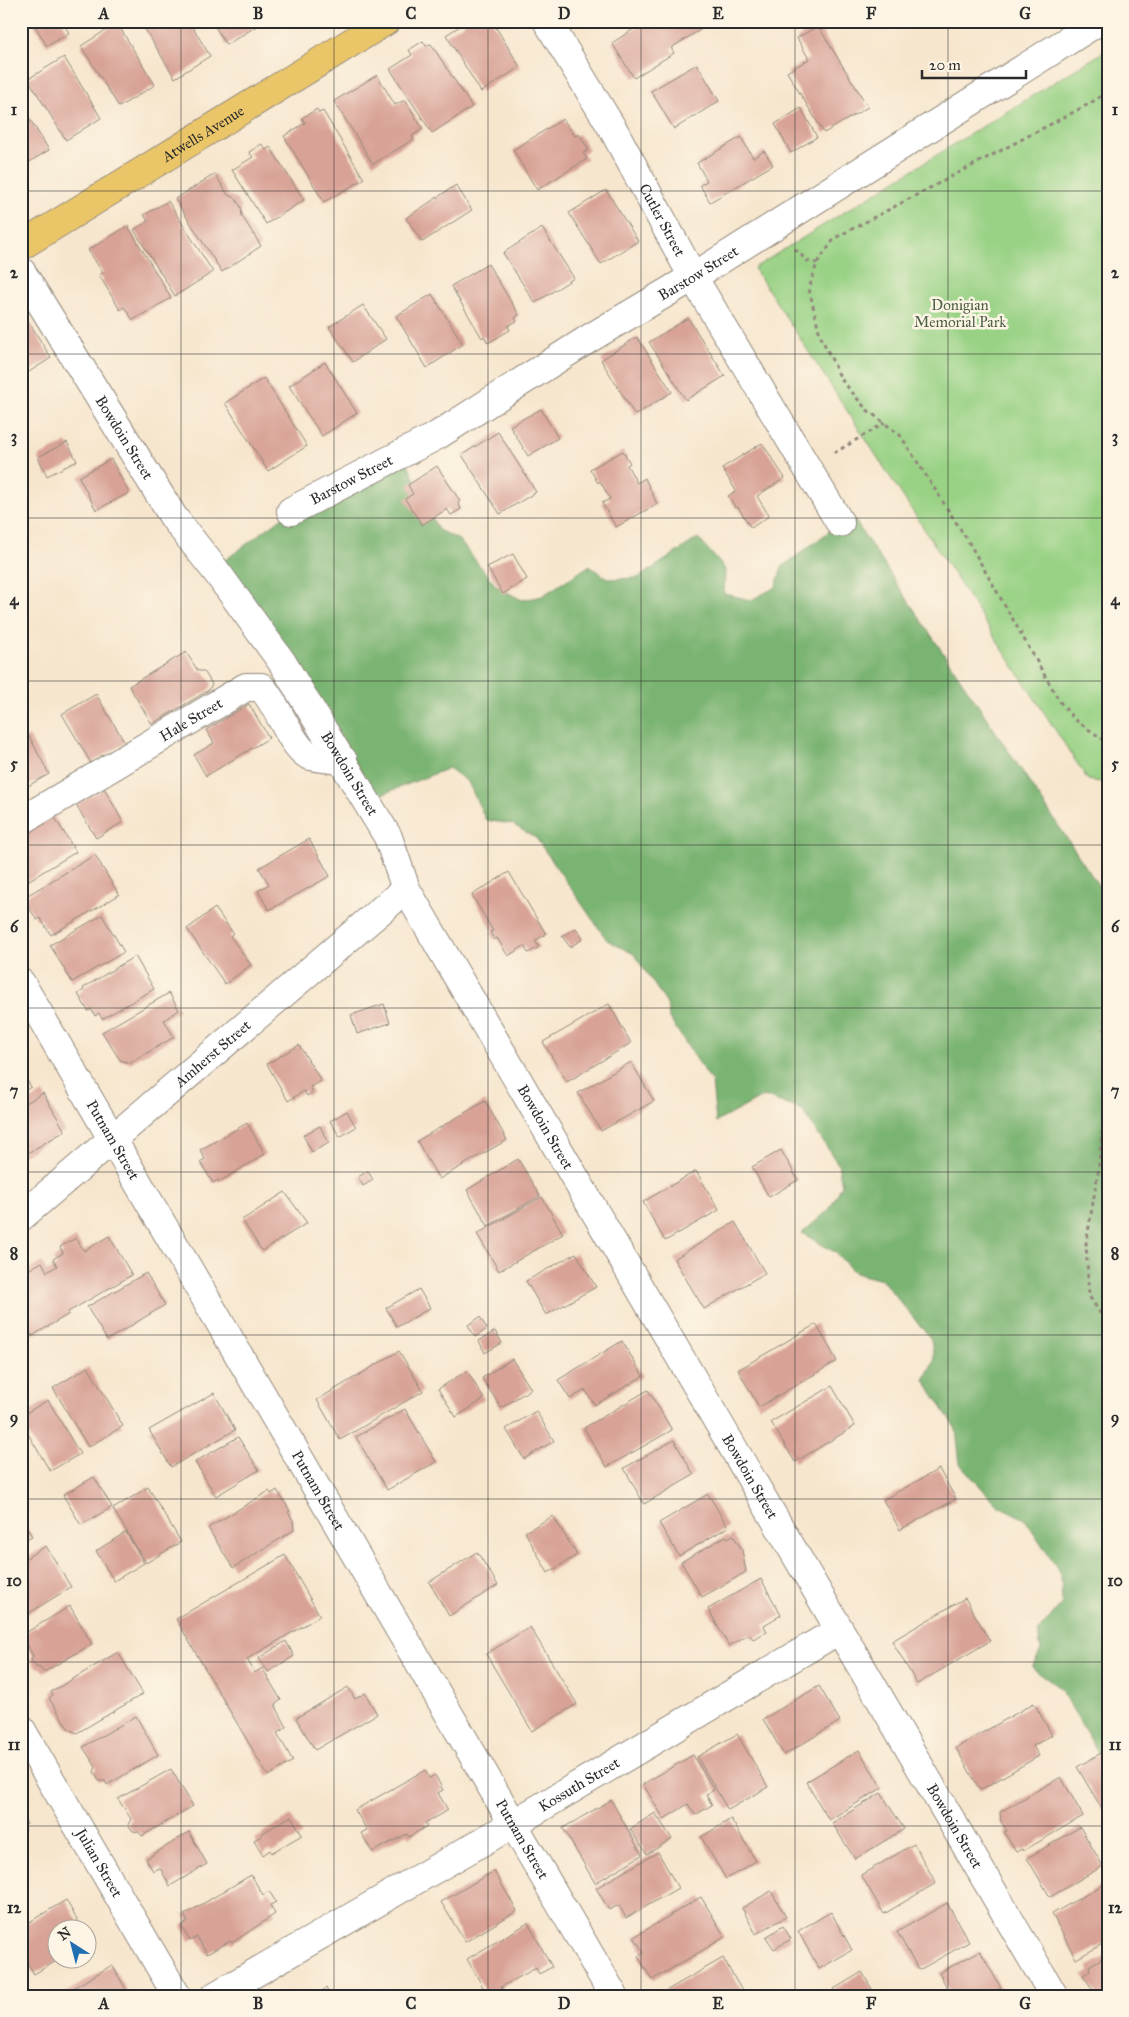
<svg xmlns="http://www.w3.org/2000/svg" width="1129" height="2017" font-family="'IM FELL Great Primer',serif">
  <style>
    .green { fill: #99d285; stroke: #627e58 }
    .forest { fill: #7ab472; stroke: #52704e }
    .building { fill: #d8a296 }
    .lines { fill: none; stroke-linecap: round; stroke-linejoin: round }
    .minor-casing { stroke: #91887c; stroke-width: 30 }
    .major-casing { stroke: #91887c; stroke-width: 30 }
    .path { stroke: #91887c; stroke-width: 3; stroke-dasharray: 4 4; stroke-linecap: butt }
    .minor { stroke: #fff; stroke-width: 28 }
    .major { stroke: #ebc669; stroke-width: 28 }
    .grid { fill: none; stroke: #2b2b2b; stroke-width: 1; stroke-opacity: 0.55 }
    .labels { text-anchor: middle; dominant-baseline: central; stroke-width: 5; stroke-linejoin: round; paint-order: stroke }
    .street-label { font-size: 15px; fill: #2b2b2b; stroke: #fcf5e5 }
    .park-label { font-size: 15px; fill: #4c5d46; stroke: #fcf5e5 }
    .neatline { fill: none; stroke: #2b2b2b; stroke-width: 2 }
    .grid-label { font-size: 16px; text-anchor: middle; font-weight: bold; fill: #2b2b2b }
  </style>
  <rect width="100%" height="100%" fill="#fcf5e5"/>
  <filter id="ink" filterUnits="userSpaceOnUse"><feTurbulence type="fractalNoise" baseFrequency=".02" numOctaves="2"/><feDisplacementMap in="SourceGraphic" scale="10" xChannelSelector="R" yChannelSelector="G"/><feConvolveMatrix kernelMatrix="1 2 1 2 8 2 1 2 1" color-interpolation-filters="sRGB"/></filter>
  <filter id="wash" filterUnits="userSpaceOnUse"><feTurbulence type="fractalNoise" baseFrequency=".0096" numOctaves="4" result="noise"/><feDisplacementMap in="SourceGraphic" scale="20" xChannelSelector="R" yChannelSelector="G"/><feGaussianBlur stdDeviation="1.12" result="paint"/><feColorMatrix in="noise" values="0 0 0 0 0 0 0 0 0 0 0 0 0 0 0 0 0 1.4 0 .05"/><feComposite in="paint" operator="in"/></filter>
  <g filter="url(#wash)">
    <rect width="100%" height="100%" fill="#f7e6ce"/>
    <path class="green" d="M1108,49v734l-20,-3 -334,-512z"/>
    <path class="forest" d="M404,456l34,74 21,10 38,47 25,13 20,-4 47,-30 20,13 29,-1 60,-40 27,31 -1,25 27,6 25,-13 6,-20 69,-52 257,385v869l-48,-81 -28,-20 9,-18 -3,-18 24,-29 -1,-29 -36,-55 -28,-14 -37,-41 -4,-35 -32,-49 10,-20 -3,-21 -49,-59 -27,-7 -20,-21 -33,-19 27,-23 13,-25 -4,-21 -36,-54 -38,-14 -48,26 -4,-40 -43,-64 -2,-14 -33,-50 -27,-14 -71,-102 -24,-14 -26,-4 -18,-38 -19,-14 -71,28 -158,-232 71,-53z"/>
    <g id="blocks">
      <g class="building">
        <path d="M32,21h30l7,12 -22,13z"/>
        <path d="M140,21h49l21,35 -35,22z"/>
        <path d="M212,21h53l-39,24z"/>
        <path d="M468,21h24l28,46 -39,25 -35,-57z"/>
        <path d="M646,21h7l4,7 3,-3 -2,-4h45l3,5 -35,22 3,5 -40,25 -22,-35z"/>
        <path d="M117,23l38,62 -36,22 -38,-61z"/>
        <path d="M818,26l50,81 -44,26 -37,-61 22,-13 -12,-21z"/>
        <path d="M423,41l3,5 5,-2 41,63 -40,26 -42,-64 22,-14 -3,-5z"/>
        <path d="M64,57l37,61 -35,22 -38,-61z"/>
        <path d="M697,64l22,37 -45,28 -23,-38z"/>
        <path d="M377,75l18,30 10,-5 18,29 -11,7 2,3 -41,25 -39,-63z"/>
        <path d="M21,105l28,45 -28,17z"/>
        <path d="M801,108l16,29 -26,16 -16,-29z"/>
        <path d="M317,109l2,4 4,-2 41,68 -40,23 -40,-66 21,-13 -3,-5z"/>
        <path d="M563,119l12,17 4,-2 10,16 -6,3 4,6 -50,31 -24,-40z"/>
        <path d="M741,137l12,21 11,-7 9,14 -63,37 -10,-17 7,-4 -10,-18z"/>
        <path d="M262,144l4,6 4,-3 34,53 -38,24 -34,-54 21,-13 -4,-5z"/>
        <path d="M215,174l13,21 7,3 6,9 1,9 19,30 -39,26 -47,-73z"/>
        <path d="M456,185l16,25 -50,32 -16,-24z"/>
        <path d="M606,190l32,51 -37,23 -32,-51z"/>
        <path d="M168,201l45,71 -38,24 -41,-66 14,-9 -4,-6z"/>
        <path d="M128,226l43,72 -38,22 -9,-13 -4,3 -21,-35 4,-2 -15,-23z"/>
        <path d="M542,228l32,50 -39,25 -32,-50z"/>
        <path d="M488,264l31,51 -4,3 2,3 -9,5 2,4 -22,13 -4,-7 -2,2 -31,-52z"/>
        <path d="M432,294l31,50 -36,24 -31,-52z"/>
        <path d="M363,305l23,34 -33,23 -24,-35z"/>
        <path d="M21,318l4,7 4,-3 22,36 -30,19z"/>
        <path d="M688,318l37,58 -39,24 -37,-58z"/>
        <path d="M637,337l35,55 -37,23 -34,-55z"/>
        <path d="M325,362l32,51 -35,23 -33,-50z"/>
        <path d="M264,378l43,68 -39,25 -43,-68z"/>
        <path d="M541,409l17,29 -30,18 -18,-30z"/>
        <path d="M498,432l38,60 -36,22 -38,-59z"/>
        <path d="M67,442l10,19 -30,15 -9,-19z"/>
        <path d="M762,443l23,35 -28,18 12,20 -18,12 -13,-21 -2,1 -8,-12 8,-5 -14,-23z"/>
        <path d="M623,451l7,12 -3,2 10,18 8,-5 12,26 -41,23 -14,-24 8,-4 -10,-18 -2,2 -8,-14z"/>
        <path d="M111,459l18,34 -33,17 -17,-33z"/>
        <path d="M437,466l23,35 -2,2 3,6 -10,6 -4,-6 -25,16 -17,-26 8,-5 -5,-9z"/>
        <path d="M513,554l14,25 -24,15 -16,-27z"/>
        <path d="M186,652l12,19h6l8,13 -3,6 -57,34 -23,-38z"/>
        <path d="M96,694l29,49 -34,20 -29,-49z"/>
        <path d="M249,704l20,34 -63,38 -12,-21 20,-12 -8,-13z"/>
        <path d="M29,736l20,38 -28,16v-49z"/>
        <path d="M104,788l19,34 -27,16 -20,-33z"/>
        <path d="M52,813l24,39 -55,33v-53z"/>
        <path d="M309,839l21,37 -61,34 -11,-19 11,-7 -10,-16z"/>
        <path d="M95,855l24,40 -68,40 -11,-17 -3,2 -14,-22z"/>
        <path d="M509,872l37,62 -11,7 4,6 -11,6 -4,-7 -16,10 -11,-18 -3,2 -4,-8 3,-1 -21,-36z"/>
        <path d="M215,908l18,25 -3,3 21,29 -26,19 -38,-55z"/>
        <path d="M102,915l22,37 -52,30 -22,-37z"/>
        <path d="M576,928l7,11 -13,8 -8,-11z"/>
        <path d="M135,956l19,33 -52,30 -3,-6 -4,3 -4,-7 -3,2 -10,-17 6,-4 -1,-2z"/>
        <path d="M169,993l10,17 -15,10 10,17 -44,26 -10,-3 -18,-28z"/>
        <path d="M384,1004l6,19 -33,11 -6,-19z"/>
        <path d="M609,1004l22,39 -64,39 -24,-40z"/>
        <path d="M299,1045l22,36 -11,6 3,5 -6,4 -3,-5 -16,10 -21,-37z"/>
        <path d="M631,1062l23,39 -53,30 -23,-38z"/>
        <path d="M21,1070l10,17 -10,6z"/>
        <path d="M43,1093l22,38 -44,26v-51z"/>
        <path d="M485,1101l22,39 -68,39 -22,-38z"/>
        <path d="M347,1111l9,16 -16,10 -10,-16z"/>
        <path d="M247,1123l18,31 -46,28 -1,-2 -5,3 -13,-21 5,-3 -5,-9z"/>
        <path d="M320,1126l9,17 -17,9 -9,-17z"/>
        <path d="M781,1150l17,30 -29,17 -17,-30z"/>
        <path d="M518,1159l22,37 -52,30 -21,-36z"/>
        <path d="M368,1171l5,9 -10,6 -5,-9z"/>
        <path d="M696,1171l23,39 -54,31 -22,-39z"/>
        <path d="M285,1192l22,31 -45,28 -20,-31z"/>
        <path d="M542,1197l21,37 -64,37 -22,-37z"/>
        <path d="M735,1222l30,51 -61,36 -30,-50z"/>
        <path d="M109,1236l23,39 -64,37 1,2 -37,22 -11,-19v-43l21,-12 5,10 10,-6 -4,-7 10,-6 -3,-6 16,-9 8,13z"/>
        <path d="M576,1253l20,34 -50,28 -20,-34z"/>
        <path d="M146,1273l19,32 -58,35 -20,-33z"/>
        <path d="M419,1289l11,19 -33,19 -11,-19z"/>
        <path d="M480,1317l7,12 -12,8 -7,-12z"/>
        <path d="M816,1324l21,37 -78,46 -21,-37z"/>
        <path d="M495,1331l7,12 -17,10 -6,-12z"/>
        <path d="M622,1341l21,35 -48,29 -10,-15 -15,9 -12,-19z"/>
        <path d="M399,1351l24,40 -83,49 -23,-40z"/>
        <path d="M512,1359l19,30 -30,19 -19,-30z"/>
        <path d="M88,1367l35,59 -35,21 -35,-59z"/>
        <path d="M467,1371l17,28 -28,18 -18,-28z"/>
        <path d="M832,1386l23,40 -60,36 -24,-40z"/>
        <path d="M648,1390l24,40 -65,37 -23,-39z"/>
        <path d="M214,1393l21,37 -64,37 -22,-37z"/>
        <path d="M48,1400l32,54 -30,17 -29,-49v-6z"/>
        <path d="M405,1409l31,53 -49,28 -31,-53z"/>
        <path d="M536,1411l18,30 -30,18 -18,-30z"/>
        <path d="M238,1437l21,33 -43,26 -21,-34z"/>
        <path d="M674,1440l20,35 -50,29 -20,-36z"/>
        <path d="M939,1469l17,30 -56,31 -17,-30z"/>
        <path d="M94,1477l18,30 -31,18 -18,-30z"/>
        <path d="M148,1487l33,55 -35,21 -33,-54z"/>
        <path d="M277,1490l13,21 -2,1 5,8 1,10 -61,38 -25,-40 61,-37 2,3z"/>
        <path d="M708,1494l20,33 -49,29 -20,-33z"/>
        <path d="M553,1516l24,39 -29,18 -23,-41z"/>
        <path d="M21,1519l11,17 -11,6z"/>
        <path d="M126,1532l18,31 -30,18 -18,-30z"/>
        <path d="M733,1535l9,15 4,22 -44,25 -21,-35 45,-26 2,2z"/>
        <path d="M46,1546l25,41 -50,31v-57z"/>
        <path d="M477,1552l21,33 -49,31 -20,-34z"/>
        <path d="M285,1555l35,61 -73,43 8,14 7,-5 19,32 -6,5 12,22 -10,6 16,28 -25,15 -92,-157z"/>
        <path d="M761,1579l20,36 -17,10 3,7 -14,7 -4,-5 -20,12 -21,-37z"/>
        <path d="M965,1598l25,43 -73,43 -25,-43z"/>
        <path d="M70,1606l22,38 -48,28 -4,-4 -4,-1 -5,-7 2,-4 -11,-21z"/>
        <path d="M530,1627l47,77 -45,27 -46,-77z"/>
        <path d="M286,1641l8,15 -26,16 -9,-14z"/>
        <path d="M118,1652l25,42 -66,39 -9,-5 -19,-30 4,-3 -2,-3z"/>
        <path d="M819,1686l21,35 -56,34 -21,-36z"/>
        <path d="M348,1687l7,12 10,-6 12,21 -62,36 -19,-32z"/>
        <path d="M1034,1703l18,32 -19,11 6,10 -59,34 -24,-42z"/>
        <path d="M136,1716l22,39 -51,30 -2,-4h-6l-5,-9 2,-5 -13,-20z"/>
        <path d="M737,1734l31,53 -40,23 -31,-53z"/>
        <path d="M859,1750l23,38 -53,32 -23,-38z"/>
        <path d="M1101,1753l7,13v40l-6,3 -25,-42z"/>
        <path d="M693,1755l21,35 -8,4 6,11 -17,10 -7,-11 -24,15 -21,-35z"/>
        <path d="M171,1769l22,37 -51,30 -3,-4 -6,-1 -5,-6 3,-6 -13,-20z"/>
        <path d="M425,1770l4,8 6,-3 8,15 -5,3 10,17 -23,13 2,3 -18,11 -2,-3 -35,18 -11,-19 6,-3 -12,-20z"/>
        <path d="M1061,1777l22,39 -60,35 -1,-2 -6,3 -12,-20 3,-1 -6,-9 -1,-10z"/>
        <path d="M881,1793l23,36 -49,30 -23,-36z"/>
        <path d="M611,1800l31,55 -47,28 -32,-55z"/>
        <path d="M655,1813l17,26 -25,15 -17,-25z"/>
        <path d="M21,1814l6,10 -3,1 2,5 -5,3z"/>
        <path d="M291,1816l11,19 -31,18 -1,-3 -7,5 -9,-15 8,-4 -1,-2z"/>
        <path d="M731,1819l25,42 -30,18 -25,-42z"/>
        <path d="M1080,1827l23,39 -53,31 -23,-39z"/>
        <path d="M189,1832l18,32 -37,22 -10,-18 -7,3 -7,-12z"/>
        <path d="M914,1844l22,39 -52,31 -23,-39z"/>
        <path d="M658,1852l20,36 -52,30 -7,-13 -10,5 -13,-22z"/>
        <path d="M494,1871l23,40 -52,31 -24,-40z"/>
        <path d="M251,1875l12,20 6,-4 7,11 -6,3 5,9 -43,29 -2,-2 -23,13 -10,-17 -7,4 -9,-15 7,-4 -4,-7z"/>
        <path d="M1108,1882v59l-32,18 -24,-45z"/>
        <path d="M771,1891l15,26 -30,17 -14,-26z"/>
        <path d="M701,1897l24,40 -73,43 -14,-24 6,-3 -10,-16z"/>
        <path d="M66,1900l17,30h-25v30l-24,14 -13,-22v-25z"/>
        <path d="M947,1903l22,39 -50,28 -22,-38z"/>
        <path d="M831,1912l21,38 -33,19 -21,-38z"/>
        <path d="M528,1923l24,44 -13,7 -3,-6 -35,19 4,6 -5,3h-12l-21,-37z"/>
        <path d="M783,1926l8,13 -17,10 -8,-12z"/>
        <path d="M980,1951l21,37 -15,8h-34l-13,-23z"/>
        <path d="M1108,1955v41h-9l-6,-6 -10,-15 7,-4 -1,-5z"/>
        <path d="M723,1958l22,38h-88z"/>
        <path d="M112,1965l18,31h-64l-1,-3z"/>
        <path d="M862,1972l14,24h-38l-4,-7z"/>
        <path d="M326,1988l4,8h-23l10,-6 2,3z"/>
      </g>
    </g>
  </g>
  <g filter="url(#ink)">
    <use href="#blocks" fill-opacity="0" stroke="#91887c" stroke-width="1"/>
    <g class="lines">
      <g class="minor-casing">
        <g id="minor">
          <path id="s1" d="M547,21l67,110 79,146 147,246"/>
          <path id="s2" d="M21,271l153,247 42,53 66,91 106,175 18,52 648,1107"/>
          <path id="s3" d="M291,511l147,-76 152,-97 103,-61 406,-256"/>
          <path id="s4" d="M21,821l225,-134h15c17,17 29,58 47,68 6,3 27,4 35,5"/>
          <path id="s5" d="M21,983l593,1013"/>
          <path id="s6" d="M21,1217l385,-328"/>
          <path id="s7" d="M21,1729l156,267"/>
          <path id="s8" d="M215,1996l298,-172 326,-194"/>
        </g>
      </g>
      <g class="major-casing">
        <g id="major">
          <path id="s9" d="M21,246l365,-225"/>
        </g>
      </g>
      <g class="path">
        <path d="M1108,92l-21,13 -252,133 -18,25 -8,26 11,46 21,44 25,30 34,26 68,106 92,161 14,17 34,24"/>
        <path d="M795,249l12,12 10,2"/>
        <path d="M834,453l51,-30"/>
        <path d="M1108,939l-3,22 -1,152 -6,60 -12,71 3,52 19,29"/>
      </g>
      <use href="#minor" class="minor"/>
      <use href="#major" class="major"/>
    </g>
  </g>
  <path class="grid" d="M181,21v1975M334,21v1975M488,21v1975M641,21v1975M795,21v1975M948,21v1975M21,191h1087M21,354h1087M21,518h1087M21,681h1087M21,845h1087M21,1008h1087M21,1172h1087M21,1335h1087M21,1499h1087M21,1662h1087M21,1826h1087"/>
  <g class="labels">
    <g class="street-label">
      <text stroke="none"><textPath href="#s9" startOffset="214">Atwells Avenue</textPath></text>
      <text stroke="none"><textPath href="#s1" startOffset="230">Cutler Street</textPath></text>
      <text stroke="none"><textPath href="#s3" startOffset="472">Barstow Street</textPath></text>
      <text stroke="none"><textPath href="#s2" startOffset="196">Bowdoin Street</textPath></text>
      <text stroke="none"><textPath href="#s3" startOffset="68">Barstow Street</textPath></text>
      <text stroke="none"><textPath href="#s4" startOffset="198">Hale Street</textPath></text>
      <text stroke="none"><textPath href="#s2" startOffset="601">Bowdoin Street</textPath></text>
      <text stroke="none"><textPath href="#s6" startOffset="252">Amherst Street</textPath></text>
      <text stroke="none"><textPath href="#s2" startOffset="1006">Bowdoin Street</textPath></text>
      <text stroke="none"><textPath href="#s5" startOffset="182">Putnam Street</textPath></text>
      <text stroke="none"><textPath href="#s2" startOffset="1411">Bowdoin Street</textPath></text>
      <text stroke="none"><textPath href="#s5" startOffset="588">Putnam Street</textPath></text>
      <text stroke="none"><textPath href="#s8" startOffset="421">Kossuth Street</textPath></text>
      <text stroke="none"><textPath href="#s2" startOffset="1816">Bowdoin Street</textPath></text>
      <text stroke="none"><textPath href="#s5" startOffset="992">Putnam Street</textPath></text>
      <text stroke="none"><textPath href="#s7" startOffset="155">Julian Street</textPath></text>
    </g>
    <g class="park-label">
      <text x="960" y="305">Donigian<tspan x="960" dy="17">Memorial Park</tspan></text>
    </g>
  </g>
  <rect width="1129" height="2017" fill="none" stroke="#fcf5e5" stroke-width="55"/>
  <g transform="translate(72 1944) rotate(324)"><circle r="24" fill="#fcf5e5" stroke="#a8a49b"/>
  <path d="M0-4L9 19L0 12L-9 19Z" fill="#1f6fb2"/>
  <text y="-8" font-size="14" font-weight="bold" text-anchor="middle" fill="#2b2b2b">N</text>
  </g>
  <path d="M922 70v8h104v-8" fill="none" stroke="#2b2b2b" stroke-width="2.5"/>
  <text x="929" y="70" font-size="15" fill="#2b2b2b" stroke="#fcf5e5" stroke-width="4" paint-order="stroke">20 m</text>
  <rect x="28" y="28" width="1074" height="1962" class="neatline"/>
  <g class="grid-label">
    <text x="104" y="19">A</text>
    <text x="258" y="19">B</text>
    <text x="411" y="19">C</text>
    <text x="564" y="19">D</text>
    <text x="718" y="19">E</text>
    <text x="871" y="19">F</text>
    <text x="1025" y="19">G</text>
    <text x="14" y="115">1</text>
    <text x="1115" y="115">1</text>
    <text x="14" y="278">2</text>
    <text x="1115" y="278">2</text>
    <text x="14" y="442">3</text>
    <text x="1115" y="442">3</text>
    <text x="14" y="605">4</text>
    <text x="1115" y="605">4</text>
    <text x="14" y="769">5</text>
    <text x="1115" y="769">5</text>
    <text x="14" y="932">6</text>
    <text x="1115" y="932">6</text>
    <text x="14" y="1096">7</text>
    <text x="1115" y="1096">7</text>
    <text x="14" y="1259">8</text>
    <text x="1115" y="1259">8</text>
    <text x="14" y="1423">9</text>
    <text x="1115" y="1423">9</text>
    <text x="14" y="1586">10</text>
    <text x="1115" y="1586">10</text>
    <text x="14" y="1750">11</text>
    <text x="1115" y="1750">11</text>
    <text x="14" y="1913">12</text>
    <text x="1115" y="1913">12</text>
    <text x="104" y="2009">A</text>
    <text x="258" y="2009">B</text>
    <text x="411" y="2009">C</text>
    <text x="564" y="2009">D</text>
    <text x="718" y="2009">E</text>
    <text x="871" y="2009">F</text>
    <text x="1025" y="2009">G</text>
  </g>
</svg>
